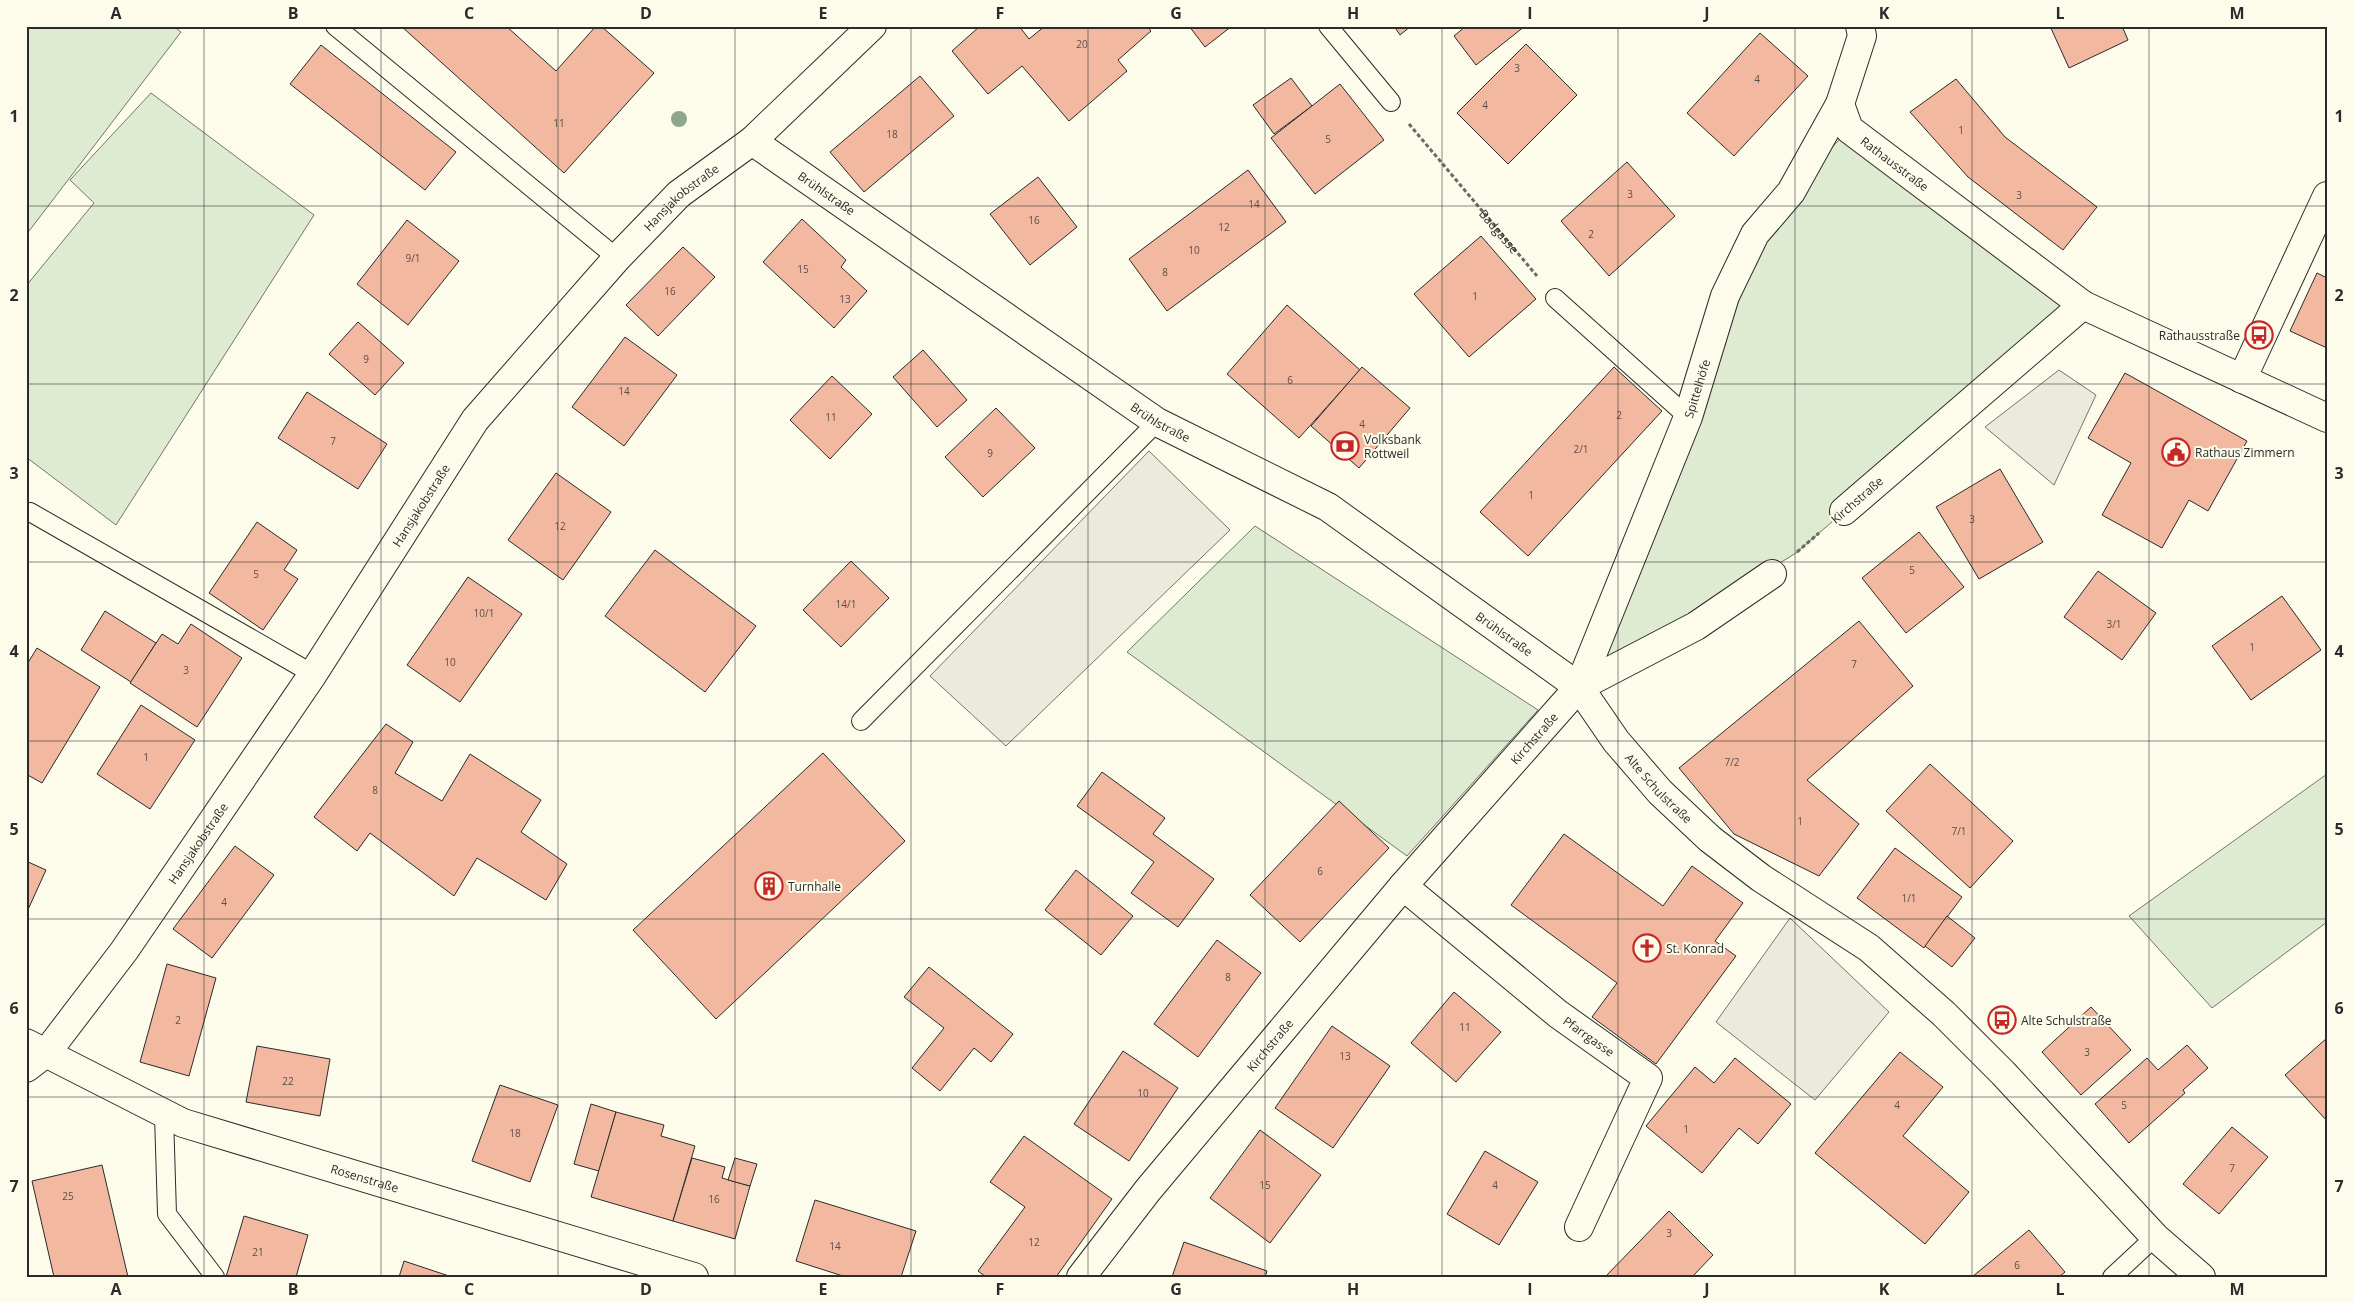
<svg xmlns="http://www.w3.org/2000/svg" width="2353" height="1303" font-family="'Open Sans',sans-serif">
  <style>
    .green { fill: #deebd1; stroke: #74746e }
    .parking { fill: #eceadb; stroke: #74746e }
    .building { fill: #f2b8a0; stroke: #2b2b2b }
    .lines { fill: none; stroke-linecap: round; stroke-linejoin: round }
    .service-casing { stroke: #2b2b2b; stroke-width: 20 }
    .minor-casing { stroke: #2b2b2b; stroke-width: 30 }
    .path { stroke: #6a6964; stroke-width: 3; stroke-dasharray: 4 2.5; stroke-linecap: butt }
    .service { stroke: #fdfbea; stroke-width: 18 }
    .minor { stroke: #fdfbea; stroke-width: 28 }
    .tree { fill: #8ea78a }
    .grid { fill: none; stroke: #2b2b2b; stroke-width: 1; stroke-opacity: 0.55 }
    .labels { text-anchor: middle; dominant-baseline: central; stroke-width: 4; stroke-linejoin: round; paint-order: stroke }
    .number-label { font-size: 10px; fill: #5d4e48 }
    .street-label { font-size: 12px; fill: #2b2b2b; stroke: #fdfbea }
    .poi-label { font-size: 12px; fill: #2b2b2b; stroke: #fdfbea; text-anchor: start }
    .neatline { fill: none; stroke: #2b2b2b; stroke-width: 2 }
    .grid-label { font-size: 16px; text-anchor: middle; font-weight: bold; fill: #2b2b2b }
  </style>
  <rect width="100%" height="100%" fill="#fdfbea"/>
  <g class="green">
    <path d="M26,26h147l8,6 -155,203z"/>
    <path d="M151,93l163,122 -198,310 -90,-68v-171l68,-83 -24,-23z"/>
    <path d="M1849,129l234,176 -287,248 -217,134 142,-375 70,-120z"/>
    <path d="M1255,526l283,184 -131,146 -280,-204z"/>
    <path d="M2327,774v148l-115,86 -83,-92z"/>
  </g>
  <g class="parking">
    <path d="M2059,370l37,25 -42,90 -69,-58z"/>
    <path d="M1149,451l81,79 -224,216 -76,-70z"/>
    <path d="M1790,918l99,94 -74,88 -99,-78z"/>
  </g>
  <g class="building">
    <path d="M401,26h105l50,45 40,-45h5l53,47 -90,100z"/>
    <path d="M980,26h39l10,13 16,-13h102l4,5 -33,29 9,11 -58,50 -47,-55 -34,28 -36,-43z"/>
    <path d="M1189,26h43l-27,21z"/>
    <path d="M1394,26h17l-11,9z"/>
    <path d="M1466,26h59l-49,39 -22,-29z"/>
    <path d="M2050,26h72l6,14 -59,28z"/>
    <path d="M1760,33l48,43 -74,80 -47,-43z"/>
    <path d="M1526,44l51,51 -69,69 -51,-51z"/>
    <path d="M321,45l135,107 -31,38 -135,-106z"/>
    <path d="M920,76l34,40 -90,76 -34,-40z"/>
    <path d="M1291,78l21,28 -38,28 -21,-29z"/>
    <path d="M1956,79l49,58 92,70 -34,43 -95,-73 -58,-65z"/>
    <path d="M1340,84l44,56 -69,54 -44,-56z"/>
    <path d="M1627,162l48,54 -66,60 -48,-55z"/>
    <path d="M1248,170l38,52 -119,89 -38,-52z"/>
    <path d="M1038,177l39,50 -47,38 -40,-51z"/>
    <path d="M802,219l44,41 -5,7 26,24 -33,37 -71,-66z"/>
    <path d="M407,220l52,41 -51,64 -51,-41z"/>
    <path d="M1481,236l55,63 -67,58 -55,-63z"/>
    <path d="M683,247l32,30 -57,59 -32,-31z"/>
    <path d="M2317,273l10,5v70l-37,-17z"/>
    <path d="M1287,305l73,65 -61,68 -72,-64z"/>
    <path d="M358,322l46,41 -29,32 -46,-41z"/>
    <path d="M625,337l52,38 -53,71 -52,-39z"/>
    <path d="M923,350l44,50 -30,27 -44,-50z"/>
    <path d="M1362,367l48,41 -51,60 -48,-42z"/>
    <path d="M1614,367l48,44 -134,145 -48,-44z"/>
    <path d="M2125,373l122,68 -39,70 -19,-11 -27,48 -60,-33 29,-52 -43,-25z"/>
    <path d="M832,376l40,38 -42,45 -40,-39z"/>
    <path d="M307,392l80,52 -29,45 -80,-51z"/>
    <path d="M996,408l39,40 -52,49 -38,-40z"/>
    <path d="M2000,469l43,73 -64,37 -43,-72z"/>
    <path d="M556,473l55,39 -48,68 -55,-40z"/>
    <path d="M257,522l40,28 -13,20 14,9 -35,51 -54,-37z"/>
    <path d="M1919,532l45,55 -58,46 -44,-55z"/>
    <path d="M655,550l101,76 -51,66 -100,-76z"/>
    <path d="M851,561l38,37 -48,49 -38,-37z"/>
    <path d="M2098,571l58,42 -34,47 -58,-43z"/>
    <path d="M468,577l54,37 -62,88 -53,-37z"/>
    <path d="M2282,596l39,54 -70,50 -39,-54z"/>
    <path d="M105,611l51,32 -25,39 -50,-32z"/>
    <path d="M1859,621l54,65 -106,94 52,44 -40,52 -85,-42 -55,-66z"/>
    <path d="M191,624l51,34 -45,69 -67,-44 32,-49 16,10z"/>
    <path d="M37,648l63,39 -58,96 -16,-9v-108z"/>
    <path d="M141,705l54,35 -45,69 -53,-35z"/>
    <path d="M386,724l27,18 -18,31 47,28 28,-47 71,46 -20,32 46,32 -21,36 -69,-42 -23,38 -84,-63 -13,18 -43,-34z"/>
    <path d="M823,753l82,88 -189,178 -83,-89z"/>
    <path d="M1930,764l83,77 -43,47 -84,-77z"/>
    <path d="M1102,772l63,46 -12,16 61,45 -36,48 -47,-34 23,-31 -77,-56z"/>
    <path d="M1339,801l50,47 -89,94 -50,-47z"/>
    <path d="M1564,834l99,72 29,-40 51,37 -28,38 21,15 -80,108 -64,-47 25,-34 -106,-78z"/>
    <path d="M235,846l39,29 -62,83 -39,-29z"/>
    <path d="M1895,848l67,49 -38,51 -67,-50z"/>
    <path d="M26,861l20,9 -20,44z"/>
    <path d="M1076,870l57,46 -32,39 -56,-45z"/>
    <path d="M1947,916l28,22 -23,29 -27,-21z"/>
    <path d="M1217,940l44,33 -63,84 -44,-33z"/>
    <path d="M167,964l49,14 -27,98 -49,-14z"/>
    <path d="M929,967l84,67 -22,28 -17,-14 -34,43 -28,-23 32,-40 -40,-31z"/>
    <path d="M1454,992l47,40 -45,50 -45,-39z"/>
    <path d="M2091,1007l40,43 -50,45 -39,-43z"/>
    <path d="M1332,1026l58,40 -57,82 -58,-40z"/>
    <path d="M2327,1038v83l-42,-46z"/>
    <path d="M2187,1045l21,23 -25,22 2,3 -56,50 -34,-39 52,-46 11,12z"/>
    <path d="M257,1046l73,13 -10,57 -74,-14z"/>
    <path d="M1123,1051l55,37 -49,73 -55,-37z"/>
    <path d="M1900,1052l43,35 -40,49 66,56 -44,52 -110,-91z"/>
    <path d="M1735,1058l56,46 -33,40 -19,-16 -37,45 -56,-47 49,-59 19,16z"/>
    <path d="M500,1085l58,20 -28,77 -58,-21z"/>
    <path d="M591,1104l25,8 -17,59 -25,-7z"/>
    <path d="M616,1112l48,13 -3,11 34,10 -22,75 -82,-24z"/>
    <path d="M2232,1127l36,30 -49,57 -36,-30z"/>
    <path d="M1260,1130l61,45 -51,68 -60,-45z"/>
    <path d="M1024,1136l88,63 -56,78h-70l-8,-6 47,-64 -35,-25z"/>
    <path d="M1485,1151l53,31 -39,63 -52,-31z"/>
    <path d="M692,1158l33,9 -3,11 28,8 -15,53 -62,-18z"/>
    <path d="M735,1158l22,6 -7,22 -22,-6z"/>
    <path d="M102,1165l26,112h-74l-22,-96z"/>
    <path d="M815,1200l101,31 -15,46h-55l-50,-16z"/>
    <path d="M1669,1211l44,44 -21,22h-87z"/>
    <path d="M244,1216l64,19 -12,42h-70z"/>
    <path d="M2029,1230l36,42 -6,5h-87z"/>
    <path d="M1184,1242l83,29 -2,6h-93z"/>
    <path d="M404,1261l48,16h-53z"/>
  </g>
  <g class="lines">
    <g class="service-casing">
      <g id="service">
        <path d="M335,26l282,232"/>
        <path d="M1328,26l63,76"/>
        <path d="M1555,298l133,119"/>
        <path d="M30,512l283,162"/>
        <path d="M861,721l296,-299"/>
        <path d="M164,1115l3,99 48,63"/>
        <path d="M2112,1277l43,-40"/>
      </g>
    </g>
    <g class="minor-casing">
      <g id="minor">
        <path id="s2" d="M1840,104l9,25 234,176 244,113"/>
        <path id="s3" d="M752,141l405,281 171,85 251,180 37,54 44,51 50,47 51,39 108,70 75,66 59,59 152,164 46,40"/>
        <path d="M2242,379l85,-183"/>
        <path d="M1844,511l239,-206"/>
        <path id="s4" d="M1579,687l109,-270 37,-121 30,-62 36,-42 49,-88 22,-68 -2,-10"/>
        <path id="s5" d="M1403,886l155,128 90,64 -69,149"/>
        <path id="s6" d="M26,1043l157,80 511,154"/>
        <path id="s7" d="M26,1068l21,-16 77,-101 189,-277 162,-254 142,-162 62,-64 73,-53 120,-115"/>
        <path id="s8" d="M1081,1277l67,-87 255,-304 176,-199 117,-61 76,-52"/>
      </g>
    </g>
    <g class="path">
      <path id="s1" d="M1409,124l128,152"/>
      <path d="M1797,552l22,-19"/>
    </g>
    <use href="#service" class="service"/>
    <use href="#minor" class="minor"/>
  </g>
  <circle class="tree" cx="679" cy="119" r="8"/>
  <path class="grid" d="M204,26v1251M381,26v1251M558,26v1251M735,26v1251M911,26v1251M1088,26v1251M1265,26v1251M1442,26v1251M1618,26v1251M1795,26v1251M1972,26v1251M2149,26v1251M26,206h2301M26,384h2301M26,562h2301M26,741h2301M26,919h2301M26,1097h2301"/>
  <defs>
    <g id="bus-ring" transform="scale(1.4375)"><circle r="9.5" fill="#fdfbea" stroke="#c62828" stroke-width="1.5"/><path d="M-5-6H5V4H4V6H2V4H-2V6H-4V4H-5ZM-3.5-4V0h7V-4ZM-3.5 1.2v1.5H-2V1.2ZM2 1.2v1.5H3.5V1.2Z" fill="#c62828"/></g>
    <g id="bank-ring" transform="scale(1.4375)"><circle r="9.5" fill="#fdfbea" stroke="#c62828" stroke-width="1.5"/><path d="M-6-4H6V4H-6ZM0-2.3a2.3 2.3 0 1 0 0 4.6a2.3 2.3 0 1 0 0-4.6Z" fill="#c62828"/></g>
    <g id="civic-ring" transform="scale(1.4375)"><circle r="9.5" fill="#fdfbea" stroke="#c62828" stroke-width="1.5"/><path d="M-.6-6.5H3V-4.5H.6V-3L4-1V1h2V6H-6V1h2V-1L-.6-3ZM-1.2 2.5V6h2.4V2.5Z" fill="#c62828"/></g>
    <g id="building-ring" transform="scale(1.4375)"><circle r="9.5" fill="#fdfbea" stroke="#c62828" stroke-width="1.5"/><path d="M-4-6H4V6H1V3H-1V6H-4ZM-2.5-4.3h1.7v1.8h-1.7ZM.8-4.3h1.7v1.8H.8ZM-2.5-1h1.7V.8h-1.7ZM.8-1h1.7V.8H.8Z" fill="#c62828"/></g>
    <g id="church-ring" transform="scale(1.4375)"><circle r="9.5" fill="#fdfbea" stroke="#c62828" stroke-width="1.5"/><path d="M-1.2-6h2.4v3.5h3.3v2.4h-3.3V6h-2.4V-.1h-3.3v-2.4h3.3Z" fill="#c62828"/></g>
  </defs>
  <g fill-rule="evenodd">
    <use href="#bus-ring" x="2259" y="335"/>
    <use href="#bank-ring" x="1345" y="446"/>
    <use href="#civic-ring" x="2176" y="452"/>
    <use href="#building-ring" x="769" y="886"/>
    <use href="#church-ring" x="1647" y="948"/>
    <use href="#bus-ring" x="2002" y="1020"/>
  </g>
  <g class="labels">
    <g class="number-label">
      <text x="1082" y="44">20</text>
      <text x="1517" y="68">3</text>
      <text x="1757" y="79">4</text>
      <text x="1485" y="105">4</text>
      <text x="559" y="123">11</text>
      <text x="1961" y="130">1</text>
      <text x="892" y="134">18</text>
      <text x="1328" y="139">5</text>
      <text x="1630" y="194">3</text>
      <text x="2019" y="195">3</text>
      <text x="1254" y="204">14</text>
      <text x="1034" y="220">16</text>
      <text x="1224" y="227">12</text>
      <text x="1591" y="234">2</text>
      <text x="1194" y="250">10</text>
      <text x="413" y="258">9/1</text>
      <text x="803" y="269">15</text>
      <text x="1165" y="272">8</text>
      <text x="670" y="291">16</text>
      <text x="1475" y="296">1</text>
      <text x="845" y="299">13</text>
      <text x="366" y="359">9</text>
      <text x="1290" y="380">6</text>
      <text x="624" y="391">14</text>
      <text x="1619" y="415">2</text>
      <text x="831" y="417">11</text>
      <text x="1362" y="424">4</text>
      <text x="333" y="441">7</text>
      <text x="1581" y="449">2/1</text>
      <text x="990" y="453">9</text>
      <text x="1531" y="495">1</text>
      <text x="1972" y="519">3</text>
      <text x="560" y="526">12</text>
      <text x="1912" y="570">5</text>
      <text x="256" y="574">5</text>
      <text x="846" y="604">14/1</text>
      <text x="484" y="613">10/1</text>
      <text x="2114" y="624">3/1</text>
      <text x="2252" y="647">1</text>
      <text x="450" y="662">10</text>
      <text x="1854" y="664">7</text>
      <text x="186" y="670">3</text>
      <text x="146" y="757">1</text>
      <text x="1732" y="762">7/2</text>
      <text x="375" y="790">8</text>
      <text x="1800" y="821">1</text>
      <text x="1959" y="831">7/1</text>
      <text x="1320" y="871">6</text>
      <text x="1909" y="898">1/1</text>
      <text x="224" y="902">4</text>
      <text x="1228" y="977">8</text>
      <text x="178" y="1020">2</text>
      <text x="1465" y="1027">11</text>
      <text x="2087" y="1052">3</text>
      <text x="1345" y="1056">13</text>
      <text x="288" y="1081">22</text>
      <text x="1143" y="1093">10</text>
      <text x="1897" y="1105">4</text>
      <text x="2124" y="1105">5</text>
      <text x="1686" y="1129">1</text>
      <text x="515" y="1133">18</text>
      <text x="2232" y="1168">7</text>
      <text x="1265" y="1185">15</text>
      <text x="1495" y="1185">4</text>
      <text x="68" y="1196">25</text>
      <text x="714" y="1199">16</text>
      <text x="1669" y="1233">3</text>
      <text x="1034" y="1242">12</text>
      <text x="835" y="1246">14</text>
      <text x="258" y="1252">21</text>
      <text x="2017" y="1265">6</text>
    </g>
    <g class="street-label">
      <text stroke="none"><textPath href="#s2" startOffset="84">Rathausstraße</textPath></text>
      <text stroke="none"><textPath href="#s3" startOffset="91">Brühlstraße</textPath></text>
      <text stroke="none"><textPath href="#s7" startOffset="1094">Hansjakobstraße</textPath></text>
      <text stroke="none"><textPath href="#s1" startOffset="140">Badgasse</textPath></text>
      <text stroke="none"><textPath href="#s4" startOffset="321">Spittelhöfe</textPath></text>
      <text stroke="none"><textPath href="#s3" startOffset="496">Brühlstraße</textPath></text>
      <text transform="translate(1857 500) rotate(-41)">Kirchstraße</text>
      <text stroke="none"><textPath href="#s7" startOffset="689">Hansjakobstraße</textPath></text>
      <text stroke="none"><textPath href="#s3" startOffset="901">Brühlstraße</textPath></text>
      <text stroke="none"><textPath href="#s8" startOffset="704">Kirchstraße</textPath></text>
      <text stroke="none"><textPath href="#s3" startOffset="1122">Alte Schulstraße</textPath></text>
      <text stroke="none"><textPath href="#s7" startOffset="284">Hansjakobstraße</textPath></text>
      <text stroke="none"><textPath href="#s5" startOffset="239">Pfarrgasse</textPath></text>
      <text stroke="none"><textPath href="#s8" startOffset="299">Kirchstraße</textPath></text>
      <text stroke="none"><textPath href="#s6" startOffset="366">Rosenstraße</textPath></text>
    </g>
    <g class="poi-label">
      <text x="2240" y="335" text-anchor="end">Rathausstraße</text>
      <text x="1364" y="439">Volksbank<tspan x="1364" dy="14">Rottweil</tspan></text>
      <text x="2195" y="452">Rathaus Zimmern</text>
      <text x="788" y="886">Turnhalle</text>
      <text x="1666" y="948">St. Konrad</text>
      <text x="2021" y="1020">Alte Schulstraße</text>
    </g>
  </g>
  <rect width="2353" height="1303" fill="none" stroke="#fdfbea" stroke-width="55"/>
  <rect x="28" y="28" width="2298" height="1248" class="neatline"/>
  <g class="grid-label">
    <text x="116" y="19">A</text>
    <text x="293" y="19">B</text>
    <text x="469" y="19">C</text>
    <text x="646" y="19">D</text>
    <text x="823" y="19">E</text>
    <text x="1000" y="19">F</text>
    <text x="1176" y="19">G</text>
    <text x="1353" y="19">H</text>
    <text x="1530" y="19">I</text>
    <text x="1707" y="19">J</text>
    <text x="1884" y="19">K</text>
    <text x="2060" y="19">L</text>
    <text x="2237" y="19">M</text>
    <text x="14" y="122">1</text>
    <text x="2339" y="122">1</text>
    <text x="14" y="301">2</text>
    <text x="2339" y="301">2</text>
    <text x="14" y="479">3</text>
    <text x="2339" y="479">3</text>
    <text x="14" y="657">4</text>
    <text x="2339" y="657">4</text>
    <text x="14" y="835">5</text>
    <text x="2339" y="835">5</text>
    <text x="14" y="1014">6</text>
    <text x="2339" y="1014">6</text>
    <text x="14" y="1192">7</text>
    <text x="2339" y="1192">7</text>
    <text x="116" y="1295">A</text>
    <text x="293" y="1295">B</text>
    <text x="469" y="1295">C</text>
    <text x="646" y="1295">D</text>
    <text x="823" y="1295">E</text>
    <text x="1000" y="1295">F</text>
    <text x="1176" y="1295">G</text>
    <text x="1353" y="1295">H</text>
    <text x="1530" y="1295">I</text>
    <text x="1707" y="1295">J</text>
    <text x="1884" y="1295">K</text>
    <text x="2060" y="1295">L</text>
    <text x="2237" y="1295">M</text>
  </g>
</svg>
